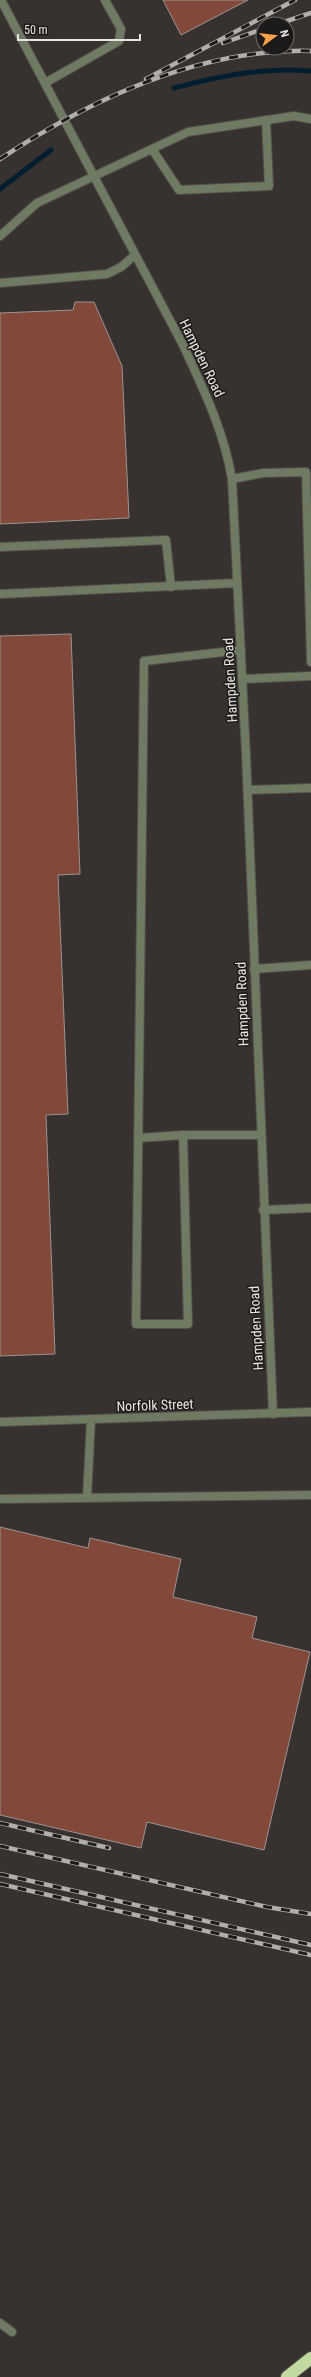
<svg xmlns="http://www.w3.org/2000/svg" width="311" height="2377" font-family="'Roboto Condensed',sans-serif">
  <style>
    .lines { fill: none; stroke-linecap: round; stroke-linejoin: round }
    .stream { stroke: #031e31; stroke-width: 5 }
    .building { fill: #82483a; stroke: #9b9492 }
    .lane-casing { stroke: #534f4c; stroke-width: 10 }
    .street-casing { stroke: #534f4c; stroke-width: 10 }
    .highway-casing { stroke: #534f4c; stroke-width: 14 }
    .lane { stroke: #6f7a62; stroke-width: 8 }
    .street { stroke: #6f7a62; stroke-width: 8 }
    .highway { stroke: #c1daa0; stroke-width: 12 }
    .rail-casing { stroke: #b2aeac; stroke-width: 4.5 }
    .rail { stroke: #1d1b19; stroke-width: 3; stroke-dasharray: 9; stroke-linecap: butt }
    .labels { text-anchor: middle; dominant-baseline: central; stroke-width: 3; stroke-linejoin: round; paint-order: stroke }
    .street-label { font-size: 14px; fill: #e8e5e3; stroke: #1d1b19 }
  </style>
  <rect width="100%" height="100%" fill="#37322f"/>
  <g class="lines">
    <g class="stream">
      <path d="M174,88c46,-12 89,-21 137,-17"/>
      <path d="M0,189l51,-39"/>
    </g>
  </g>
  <g class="building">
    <path d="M163,0h85l-67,35z"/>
    <path d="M75,302h19l28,64 7,152 -129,6v-211l73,-3z"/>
    <path d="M71,634l9,240 -22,1 10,239 -22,1 9,239 -55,2v-720z"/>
    <path d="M0,1527l88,21 2,-10 91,21 -8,38 84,20 -5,21 58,14 -46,198 -117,-28 -6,26 -141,-33z"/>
  </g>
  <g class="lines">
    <g class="lane-casing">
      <g id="lane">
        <path d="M45,83l74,-42 2,-12 -16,-29"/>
        <path d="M152,149l27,41 90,-4 -3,-66"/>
        <path d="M0,236l37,-33 151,-71 106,-16 17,3"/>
        <path d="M0,283l107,-9 14,-7 14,-12"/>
        <path d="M232,479l31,-6 43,-1 5,190"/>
        <path d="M0,547l166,-7 5,47"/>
        <path d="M0,594l237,-11"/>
        <path d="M241,650l-97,11 -8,663h52l-5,-189h77"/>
        <path d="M243,679l68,-3"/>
        <path d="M254,969l57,-4"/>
        <path d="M138,1138l45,-3"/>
        <path d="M263,1210l48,-2"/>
        <path d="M87,1498l4,-79"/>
        <path d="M0,1499l311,-4"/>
        <path d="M0,2323l12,9"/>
      </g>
    </g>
    <g class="street-casing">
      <g id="street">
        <path d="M1,0l182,345c21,46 40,83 49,134l14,275 27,660"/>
        <path d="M248,790l63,-2"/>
        <path d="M0,1422l311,-10"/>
      </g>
    </g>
    <g class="highway-casing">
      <path id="highway" d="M287,2377l24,-19"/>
    </g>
    <use href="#lane" class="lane"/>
    <use href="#street" class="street"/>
    <use href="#highway" class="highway"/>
    <g class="rail-casing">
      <g id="rail">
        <path d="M278,24l33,-11"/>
        <path d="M223,43l40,-14"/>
        <path d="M146,79l149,-79"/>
        <path d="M0,159c91,-60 200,-111 311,-108"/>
        <path d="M0,1823l109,25"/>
        <path d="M0,1846l267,61 44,7"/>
        <path d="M0,1874l311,71"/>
        <path d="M0,1884l311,71"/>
      </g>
    </g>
    <use href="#rail" class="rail"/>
  </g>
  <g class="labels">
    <g class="street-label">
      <text transform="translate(202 358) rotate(64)">Hampden Road</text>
      <text transform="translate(230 680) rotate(-93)">Hampden Road</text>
      <text transform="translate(242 1004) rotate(-92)">Hampden Road</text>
      <text transform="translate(256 1328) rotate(-93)">Hampden Road</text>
      <text transform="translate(155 1405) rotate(-2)">Norfolk Street</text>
    </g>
  </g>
  <g transform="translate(275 36) rotate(75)"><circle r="19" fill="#1d1b19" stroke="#6e6c6a"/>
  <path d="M0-3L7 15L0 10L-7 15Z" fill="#f9a04c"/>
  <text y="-6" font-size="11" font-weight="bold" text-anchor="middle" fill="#e8e5e3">N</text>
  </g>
  <path d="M18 34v6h122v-6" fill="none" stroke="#e8e5e3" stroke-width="2"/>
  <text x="24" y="34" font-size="12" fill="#e8e5e3" stroke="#1d1b19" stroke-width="3" paint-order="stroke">50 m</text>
</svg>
